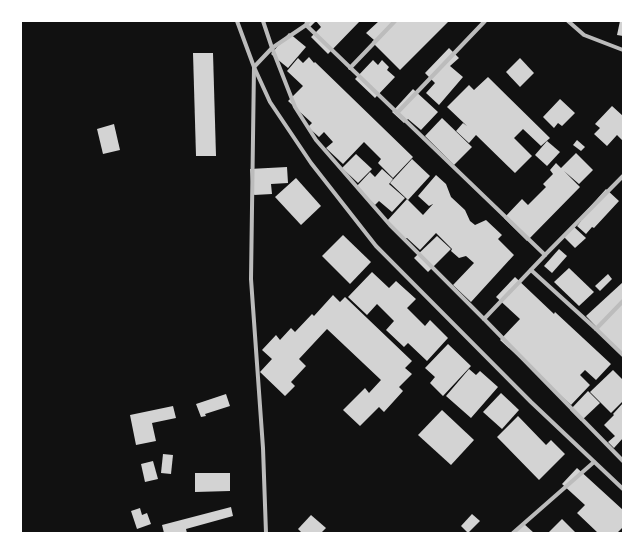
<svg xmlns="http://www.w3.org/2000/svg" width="644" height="554" font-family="'Noto Sans',sans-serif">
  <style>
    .building { fill: #d3d3d3 }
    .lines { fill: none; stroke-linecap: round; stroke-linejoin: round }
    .minor { stroke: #bcbcbc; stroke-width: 4 }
  </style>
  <rect width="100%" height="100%" fill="#111"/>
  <g class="building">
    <path d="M303,21h57l-32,33 -17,-17 10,-10 -5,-6 -6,6z"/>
    <path d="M379,21h70l-49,49 -28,-28 2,-2 -8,-7z"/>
    <path d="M620,21h3v15l-6,-1z"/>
    <path d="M289,33l17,14 -18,21 -17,-14z"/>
    <path d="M449,48l10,10 -9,8 13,11 -24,28 -13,-12 9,-10 -10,-10z"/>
    <path d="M193,53h20l3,103h-20z"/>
    <path d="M309,57l5,6 1,-1 98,95 -20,21 -15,-15 3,-4 -17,-17 -21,22 -17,-16 7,-6 -9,-10 -5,5 -11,-10 4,-4 -24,-22 15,-15 -16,-15 11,-13 5,5z"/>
    <path d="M520,58l14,15 -14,14 -14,-15z"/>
    <path d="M373,60l5,5 4,-5 7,7 -2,3 8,7 -20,21 -20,-19z"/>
    <path d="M488,77l62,61 -9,8 -18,-17 -9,9 18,18 -17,17 -39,-38 -7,8 -13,-12 7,-8 4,3 -20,-19 22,-22 5,5z"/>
    <path d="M413,89l25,23 -17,18 -13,-11 -4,4 -12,-11z"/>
    <path d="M560,99l15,14 -13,13 -4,-3 -4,5 -11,-11z"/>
    <path d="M612,106l11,10v25l-6,-6 -10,11 -13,-12 6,-6 -5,-4z"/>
    <path d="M442,118l30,29 -18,18 -29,-29z"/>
    <path d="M114,124l6,26 -17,4 -6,-25z"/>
    <path d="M577,140l8,7 -4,4 -8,-6z"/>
    <path d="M547,141l13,11 -13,14 -12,-11z"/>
    <path d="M576,153l17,17 -14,14 -15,-13 16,16 -53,54 -23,-23 18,-19 6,6 18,-18 -3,-3 10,-10 -3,-4 6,-7 5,5z"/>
    <path d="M356,154l16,15 -14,14 -16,-15z"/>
    <path d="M412,159l18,17 -22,24 -18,-17z"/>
    <path d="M287,167l1,16 -17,1 1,10 -20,1 -2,-26z"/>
    <path d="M382,169l11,10 -4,5 16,14 -13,14 -13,-11 -4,4 -19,-18 14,-15 5,5z"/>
    <path d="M436,175l10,9 5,13 14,13 5,11 5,4 11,-5 16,15 -4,4 16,16 -43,47 -18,-17 21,-22 -8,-7 -7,2 -8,-7 1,-2 -16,-16 -16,17 -13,-12 -3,1 -18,-17 21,-23 16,16 10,-11 -4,2 -11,-10z"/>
    <path d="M296,178l25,28 -20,19 -26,-28z"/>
    <path d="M606,189l13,12 -25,27 -2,-1 -6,7 -9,-8 4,-5 -2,-2z"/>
    <path d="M573,226l13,12 -11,10 -12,-12z"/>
    <path d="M343,235l28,27 -21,22 -28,-28z"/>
    <path d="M437,236l14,13 -23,23 -14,-14z"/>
    <path d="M559,249l8,7 -15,17 -8,-7z"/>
    <path d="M569,268l25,24 -15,14 -25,-24z"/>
    <path d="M372,272l17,16 7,-7 20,18 -9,9 18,18 5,-6 18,18 -21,23 -19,-18 -4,4 -18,-17 8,-9 -17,-17 -10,11 -19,-18z"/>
    <path d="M608,274l4,5 -12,12 -5,-5z"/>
    <path d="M515,277l39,37 1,-2 56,52 -15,16 -11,-10 -5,5 10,10 -19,20 -71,-65 20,-21 -24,-22z"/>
    <path d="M623,282v73l-37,-39z"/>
    <path d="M333,295l7,7 5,-5 67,64 -7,7 7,6 -13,13 4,4 -19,21 -5,-5 -19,19 -17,-16 22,-22 4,5 12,-13 -54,-51 -28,30 7,7 -15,16 4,4 -10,10 -25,-24 12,-13 -10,-9 14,-15 4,5 11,-12 4,4 17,-18 2,2z"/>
    <path d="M448,344l23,22 -28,30 -13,-13 5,-6 -10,-9z"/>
    <path d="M469,369l7,6 4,-4 18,16 -27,31 -25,-22z"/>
    <path d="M613,370l10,10v21l-12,12 -21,-21z"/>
    <path d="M588,391l12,12 -19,18 -11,-11z"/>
    <path d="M501,393l18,17 -17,19 -19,-17z"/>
    <path d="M226,394l4,12 -25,8 1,2 -5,1 -5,-13z"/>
    <path d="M623,403v35l-9,10 -6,-6 7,-6 -11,-11 10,-10 -1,-1z"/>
    <path d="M173,406l3,12 -24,5 4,18 -20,4 -6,-30z"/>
    <path d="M442,410l32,30 -23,25 -33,-30z"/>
    <path d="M518,416l28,29 5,-5 14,14 -26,26 -42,-43z"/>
    <path d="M163,454l10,1 -2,19 -10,-1z"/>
    <path d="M153,461l5,18 -13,3 -4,-18z"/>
    <path d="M577,468l46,42v17l-6,6h-19l-21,-20 8,-8 -23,-21z"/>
    <path d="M195,473h35v18l-35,1z"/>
    <path d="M231,507l2,9 -47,13 1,4h-23l-2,-8z"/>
    <path d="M140,508l2,7 5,-2 4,11 -14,5 -6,-18z"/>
    <path d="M472,514l8,7 -12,12 -7,-7z"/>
    <path d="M311,515l15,13 -5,5h-19l-4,-4z"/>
    <path d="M562,519l14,14h-28z"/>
    <path d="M523,523l11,10h-21z"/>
  </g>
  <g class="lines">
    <g class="minor">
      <path d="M237,21l17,46 16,35 41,61 65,83 155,156 92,87"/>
      <path d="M263,21l9,27 23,59 21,33 74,85 94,94 139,142"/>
      <path d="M568,21l16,14 39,15"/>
      <path d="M306,25l239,230"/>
      <path d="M350,68l45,-47"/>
      <path d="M397,113l88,-92"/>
      <path d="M531,270l65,59 27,26"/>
      <path d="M484,319l61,-64 78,-79"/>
      <path d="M596,329l27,-28"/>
      <path d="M266,533l-3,-85 -12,-169 3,-212 18,-19 34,-23 3,-4"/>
      <path d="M513,533l81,-71"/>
    </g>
  </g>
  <rect width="644" height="554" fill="none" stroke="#ffffff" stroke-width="44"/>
</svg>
